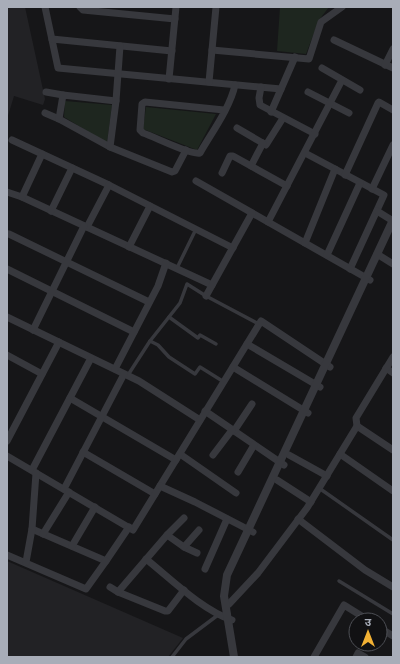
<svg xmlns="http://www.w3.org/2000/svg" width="400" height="664" font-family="Signika,'Noto Sans Devanagari',sans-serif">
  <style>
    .built { fill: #222225 }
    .green { fill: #1e261f }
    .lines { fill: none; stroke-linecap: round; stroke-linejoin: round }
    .service { stroke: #37383d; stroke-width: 3.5 }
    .minor { stroke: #37383d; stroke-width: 7 }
    .tertiary { stroke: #37383d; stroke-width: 8 }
  </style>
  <rect width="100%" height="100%" fill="#161618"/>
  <g class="built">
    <path d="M7,7h18l20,92 -2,6 -29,-9 -7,23z"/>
    <path d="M7,561l176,77 -15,19h-161z"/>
  </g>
  <g class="green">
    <path d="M280,7h49l-10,13 -13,34 -29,-3z"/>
    <path d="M65,101l47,4 -5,38 -43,-26z"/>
    <path d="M146,107l70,7 -19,36 -54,-21z"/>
  </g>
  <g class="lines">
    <g class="service">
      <path d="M177,268l19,-39"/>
      <path d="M169,317l29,21 2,-3 16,9"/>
      <path d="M150,341l8,4 11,12 26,17 5,-7 24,15"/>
      <path d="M128,375l22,-34 30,-38 7,-19 19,12 53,28"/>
      <path d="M319,488l74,52"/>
      <path d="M339,581l54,33"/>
      <path d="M172,657l14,-18 32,-24"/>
    </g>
    <g class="minor">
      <path d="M45,7l13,61 223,21"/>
      <path d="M80,7l3,3 92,9"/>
      <path d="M52,39l120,12"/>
      <path d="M334,40l59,28"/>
      <path d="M212,50l97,9 12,-37 21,-15"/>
      <path d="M385,65l8,-16"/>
      <path d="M322,68l38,22"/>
      <path d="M169,79l7,-72"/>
      <path d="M209,82l7,-75"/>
      <path d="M261,87l-2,11 1,7 55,29"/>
      <path d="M46,92l17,3"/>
      <path d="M308,92l41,21"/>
      <path d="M224,110l-79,-8 -3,2 -2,26 3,3c12,4 47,22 57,20 12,-21 30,-45 35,-68"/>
      <path d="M271,112l24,-55"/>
      <path d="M45,113l14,6 51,28 62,25 3,-1 11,-21"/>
      <path d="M59,119l4,-24 53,6"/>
      <path d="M237,128l29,17 17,-27"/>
      <path d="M12,140l97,45 124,63"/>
      <path d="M110,147l6,-46 4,-55"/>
      <path d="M305,153l79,42 -34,74"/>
      <path d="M251,166l12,-23"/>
      <path d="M222,173l8,-17h3l54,30"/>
      <path d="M345,175l33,-72 1,-1 14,8"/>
      <path d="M196,181l174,99"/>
      <path d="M372,189l21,-44"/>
      <path d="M7,192l15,5 190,88"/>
      <path d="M22,197l20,-43"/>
      <path d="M51,211l21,-43"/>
      <path d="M377,211l16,10"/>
      <path d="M268,222l74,-142"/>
      <path d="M87,227l22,-42"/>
      <path d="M9,234l140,68"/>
      <path d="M305,243l30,-74"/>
      <path d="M129,247l21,-41"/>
      <path d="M377,254l16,10"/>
      <path d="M327,255l33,-72"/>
      <path d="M7,269l127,63"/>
      <path d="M206,296l46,-83"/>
      <path d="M7,317l132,64 61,39"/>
      <path d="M33,330l51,-104"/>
      <path d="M247,344l73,43"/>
      <path d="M7,355l35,19"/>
      <path d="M233,367l75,46"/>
      <path d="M386,368l7,5"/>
      <path d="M115,369l43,-83 8,-23"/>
      <path d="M70,398l106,62"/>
      <path d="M205,411l79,54"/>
      <path d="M357,426l36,24"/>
      <path d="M234,431l18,-27"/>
      <path d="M7,441l52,-99"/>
      <path d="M83,452l72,42"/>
      <path d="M180,454l56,39"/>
      <path d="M340,454l53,37"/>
      <path d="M213,455l19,-25"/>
      <path d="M289,455l38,21"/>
      <path d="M7,456l126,74 128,-209 69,46"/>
      <path d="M32,470l59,-112"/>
      <path d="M238,472l16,-27"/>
      <path d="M277,480l34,22"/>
      <path d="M160,486l35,16 58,30"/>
      <path d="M64,489l60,-115"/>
      <path d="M298,519l67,51 28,17"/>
      <path d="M32,529l74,32 23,-34"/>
      <path d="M43,534l26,-42"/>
      <path d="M167,535l17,12 13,6"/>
      <path d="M72,546l23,-39"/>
      <path d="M184,547l15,-17"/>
      <path d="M7,555l79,34 20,-28"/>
      <path d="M146,559c25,20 56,51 86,61"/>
      <path d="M26,562l6,-33 4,-56"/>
      <path d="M205,569l22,-50"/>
      <path d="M110,587l8,5 47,19h3l16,-21"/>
      <path d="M118,592l49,-57 17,-17"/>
      <path d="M229,604l29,-31 49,-65 50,-82 -1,-8 37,-61"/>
      <path d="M380,628l13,8"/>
      <path d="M314,657l30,-52 24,15"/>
      <path d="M356,657l2,-4 7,4"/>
    </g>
    <path class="tertiary" d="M234,657l-10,-61 3,-21 166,-355"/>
  </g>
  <rect width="400" height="664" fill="none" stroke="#a8adb8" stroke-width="16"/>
  <g transform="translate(368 632)"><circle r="19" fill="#111113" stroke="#4d4f55"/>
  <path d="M0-3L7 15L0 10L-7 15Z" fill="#f2b134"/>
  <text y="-6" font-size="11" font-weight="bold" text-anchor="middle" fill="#a8adb8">उ</text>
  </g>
</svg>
